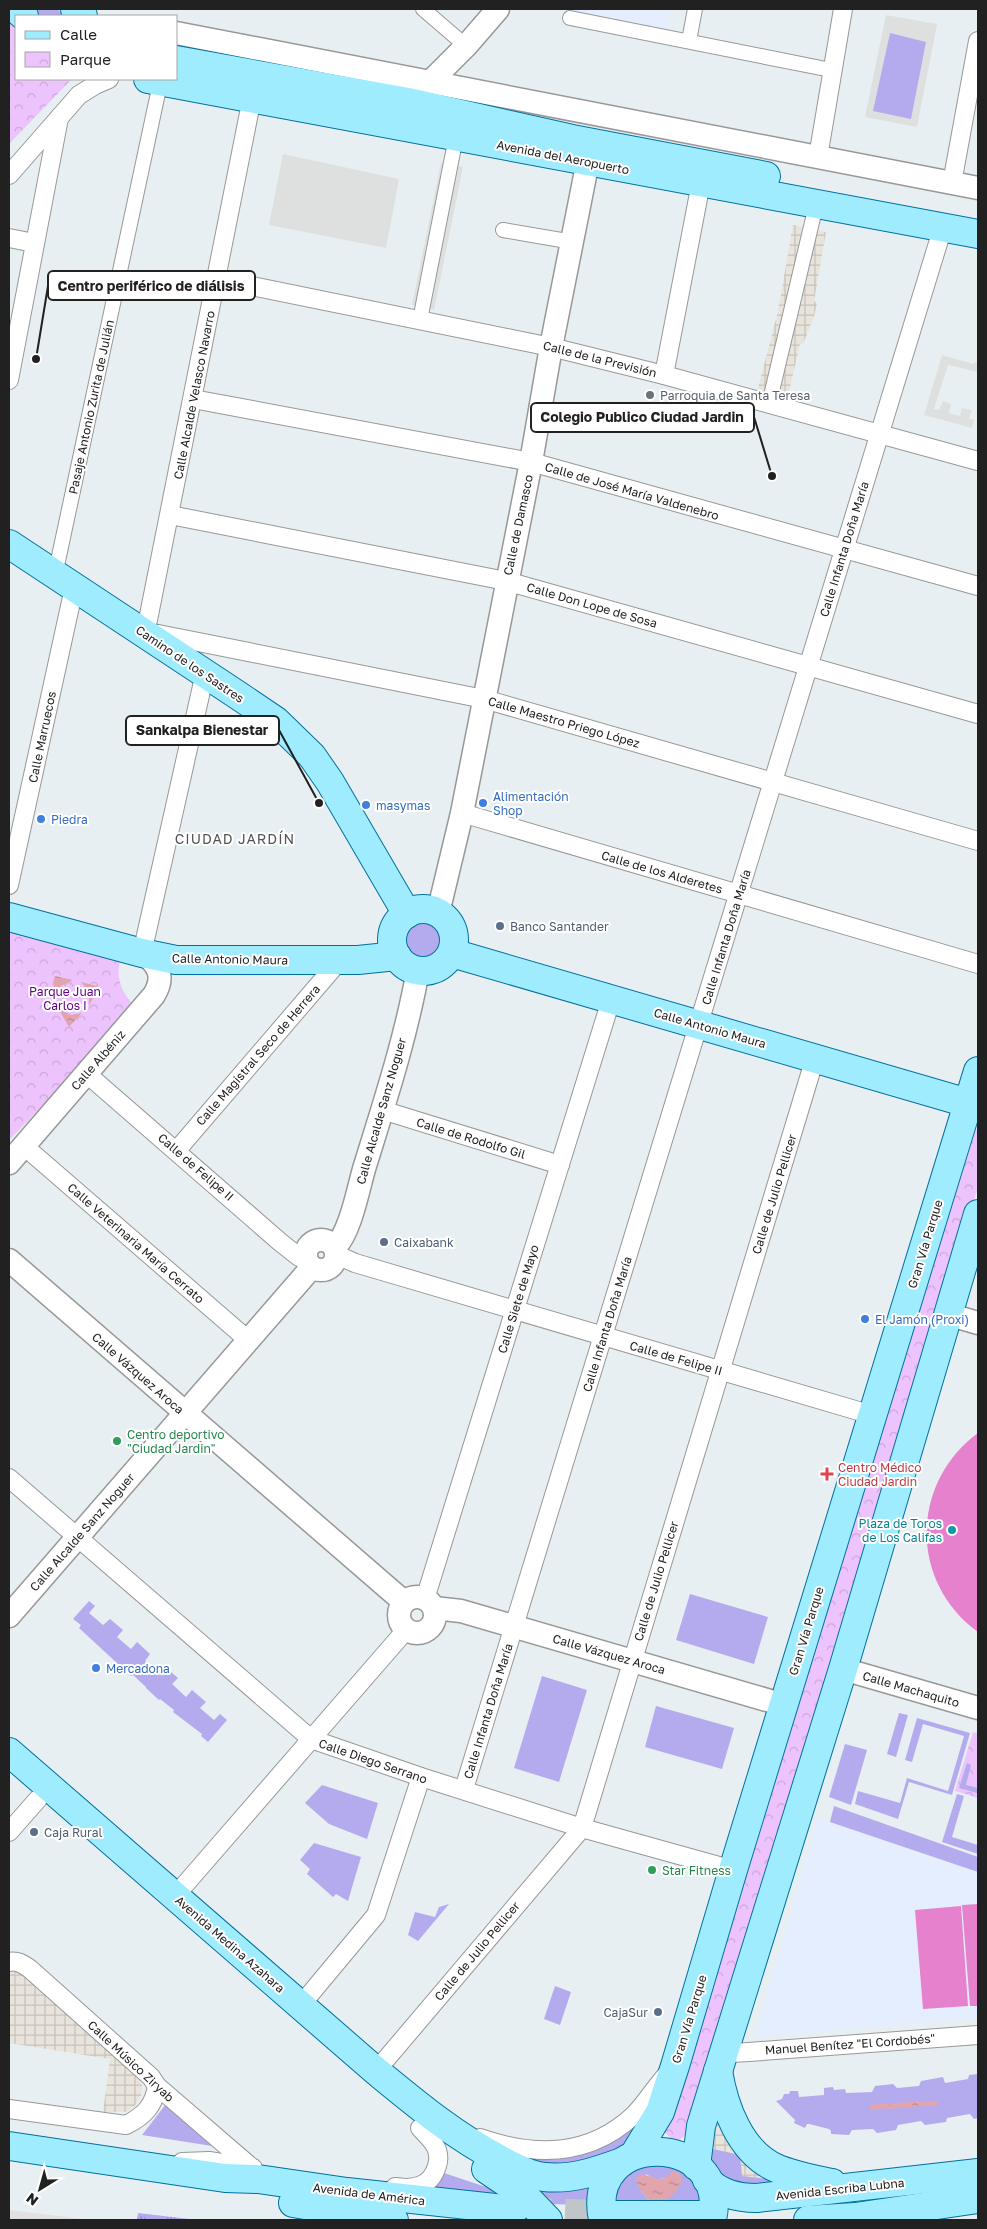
<svg xmlns="http://www.w3.org/2000/svg" width="987" height="2229" font-family="'Golos Text',sans-serif">
  <style>
    .residential { fill: #dee0df }
    .education { fill: #e4eeff }
    .grass { fill: url(#grass-tufts) }
    .park { fill: url(#park-crowns) }
    .garden { fill: #b4abef }
    .pitch { fill: #e681cd }
    .parking { fill: #e1e1e1 }
    .plaza { fill: url(#plaza-grid) }
    .water { fill: url(#water-ripples) }
    .lines { fill: none; stroke-linecap: round; stroke-linejoin: round }
    .stream { stroke: #e2a5ae; stroke-width: 4.5 }
    .primary-tunnel { stroke: #c0c6c8; stroke-width: 28; stroke-dasharray: 28 14; stroke-linecap: butt }
    .pedestrian-casing { stroke: #989898; stroke-width: 16 }
    .minor-casing { stroke: #989898; stroke-width: 20 }
    .tertiary-casing { stroke: #989898; stroke-width: 25 }
    .primary-casing { stroke: #00709f; stroke-width: 30 }
    .pedestrian { stroke: #fff; stroke-width: 14 }
    .minor { stroke: #fff; stroke-width: 18 }
    .tertiary { stroke: #fff; stroke-width: 22 }
    .primary { stroke: #a0ecff; stroke-width: 28 }
    .worship-dot { fill: #6b7280; stroke: #fff; stroke-width: 2 }
    .shop-dot { fill: #3f7fe0; stroke: #fff; stroke-width: 2 }
    .service-dot { fill: #5c6f8a; stroke: #fff; stroke-width: 2 }
    .leisure-dot { fill: #2e9e5b; stroke: #fff; stroke-width: 2 }
    .health-dot { fill: #e0444e; stroke: #fff; stroke-width: 2 }
    .culture-dot { fill: #0f9aa8; stroke: #fff; stroke-width: 2 }
    .labels { text-anchor: middle; dominant-baseline: central; stroke-width: 4; stroke-linejoin: round; paint-order: stroke }
    .street-label { font-size: 12px; fill: #212121; stroke: #fff }
    .worship-label { font-size: 12px; fill: #5b616d; stroke: #fff; text-anchor: start }
    .shop-label { font-size: 12px; fill: #366cbe; stroke: #fff; text-anchor: start }
    .service-label { font-size: 12px; fill: #4e5e75; stroke: #fff; text-anchor: start }
    .park-label { font-size: 12px; fill: #64048b; stroke: #fff }
    .leisure-label { font-size: 12px; fill: #27864d; stroke: #fff; text-anchor: start }
    .health-label { font-size: 12px; fill: #be3a42; stroke: #fff; text-anchor: start }
    .culture-label { font-size: 12px; fill: #0d838f; stroke: #fff; text-anchor: end }
    .neighbourhood-label { font-size: 14px; letter-spacing: 1px; fill: #545454; stroke: #fff }
    .leader { fill: none; stroke: #212121; stroke-width: 2 }
    .callout-dot { fill: #212121; stroke: #fff; stroke-width: 2 }
    .callout { fill: #fff; stroke: #212121; stroke-width: 2 }
    .callout-label { font-size: 14px; text-anchor: middle; font-weight: bold; fill: #212121 }
  </style>
  <defs>
    <pattern id="grass-tufts" width="24" height="20" patternUnits="userSpaceOnUse" patternTransform="scale(1.25)"><rect width="24" height="20" fill="#b4abef"/><path d="M3 7l-1-3M5 7V3M7 7l1-3M15 17l-1-3M17 17v-4M19 17l1-3" fill="none" stroke="#928bc1"/></pattern>
    <pattern id="park-crowns" width="20" height="18" patternUnits="userSpaceOnUse" patternTransform="scale(1.25)"><rect width="20" height="18" fill="#edc3fd"/><path d="M2 6a3 3 0 1 1 6 0M12 15a3 3 0 1 1 6 0" fill="none" stroke="#cba7d9"/></pattern>
    <pattern id="plaza-grid" width="8" height="8" patternUnits="userSpaceOnUse" patternTransform="scale(1.25)"><rect width="8" height="8" fill="#e8e4dc"/><path d="M0 4h8M4 0v8" fill="none" stroke="#c7c3bc"/></pattern>
    <pattern id="water-ripples" width="26" height="14" patternUnits="userSpaceOnUse" patternTransform="scale(1.25)"><rect width="26" height="14" fill="#e2a5ae"/><path d="M2 4q2-2 4 0t4 0M15 11q2-2 4 0t4 0" fill="none" stroke="#b7868d"/></pattern>
  </defs>
  <rect width="100%" height="100%" fill="#e8eff2"/>
  <g class="residential">
    <path d="M886,15l51,9 -20,103 -52,-10z"/>
    <path d="M283,154l116,25 -13,69 -117,-23z"/>
    <path d="M441,163l22,4 -29,143 -22,-5z"/>
    <path d="M942,355l31,9 2,-2 3,1v9l-30,-7 -14,44 5,1 4,-9 8,3 -2,9 11,3 2,-8 10,2 -3,8 5,2 -2,8 -48,-13z"/>
  </g>
  <g class="education">
    <path d="M572,9h98l-4,24 -95,-21z"/>
    <path d="M818,1818l160,54v146l-223,19z"/>
  </g>
  <g class="grass">
    <path d="M27,9h30l9,7h-31z"/>
    <path d="M138,2213l60,7h-61z"/>
  </g>
  <g class="park">
    <path d="M9,14l7,6v59h56l-63,65z"/>
    <path d="M9,925l113,29c-7,19 -3,37 12,51l-54,63 -71,72z"/>
    <path d="M968,1127l10,3v57l-256,845 -34,102 -11,7 -7,-3 -6,-7z"/>
    <path d="M973,1732l5,1v65l-23,-7z"/>
  </g>
  <g class="garden">
    <path d="M890,33l36,9 -15,77 -38,-8z"/>
    <circle cx="423" cy="939" r="18"/>
    <path d="M690,1594l78,23 -14,47 -78,-24z"/>
    <path d="M89,1601l6,5 -6,7 14,12 7,-6 13,11 -6,7 14,12 6,-7 13,12 -5,7 14,12 6,-6 13,11 -6,6 14,13 6,-7 14,12 -6,6 14,12 6,-6 7,6 -19,22 -7,-6 1,-2 -29,-22 1,-2 -14,-11 -1,1 -13,-12v-1l-13,-12 -2,1 -52,-48 2,-3 -8,-6z"/>
    <path d="M542,1676l45,14 -28,92 -45,-14z"/>
    <path d="M656,1706l78,22 -12,41 -77,-22z"/>
    <path d="M899,1713l9,2 -12,42 -9,-3z"/>
    <path d="M917,1718l53,15 -18,62 -43,-13 -11,37 -43,-15 3,-13 42,12 7,-25 41,13 16,-55 -41,-12 -11,38 -7,-2z"/>
    <path d="M845,1744l22,6 -16,55 -22,-8z"/>
    <path d="M967,1763l4,2 -5,20 12,3 -1,5 -18,-5z"/>
    <path d="M322,1785l56,18 -11,36 -38,-15 -24,-21z"/>
    <path d="M957,1794l7,2 -12,41 26,8v9l-36,-12z"/>
    <path d="M834,1806l144,51v15l-148,-50z"/>
    <path d="M314,1843l47,14 -13,44 -12,-7 -3,3 -26,-23 3,-5 -10,-9z"/>
    <path d="M449,1904l-31,37 -10,-6 7,-23 20,5 4,-10z"/>
    <path d="M555,1986l16,6 -11,33 -16,-6z"/>
    <path d="M978,2074v44l-4,1 -4,-5 -23,4 -1,4 -21,3 -4,-4 -23,4 -2,5 -19,3 -4,-4 -21,1 -3,5 -18,-1v-3l-2,-2 -20,-5h-2l-2,4 -11,-5 1,-3 -19,-19 6,-2 2,-5h5l1,-3h8l1,6 25,-2v-7l9,-1 1,3 11,-1 1,4 26,-1 3,-6 18,-2 4,4 22,-2 2,-5 22,-4 2,6 23,-4 1,-4z"/>
    <path d="M166,2104l46,42 -70,-11z"/>
    <path d="M715,2117l25,38 73,29 -76,5 -28,-25z"/>
    <path d="M640,2120l4,7 -27,26 -59,17 -61,-21c12,3 25,8 38,10 40,5 76,-14 105,-39z"/>
    <path d="M659,2162c31,13 35,12 43,45h-39l5,-30c-10,4 -14,2 -22,-3l-5,17 8,9v7h-36c1,-14 9,-32 22,-38 7,-4 17,-5 24,-7z"/>
    <path d="M444,2173l57,19 10,8 -82,-11 8,-4z"/>
    <path d="M532,2182l62,1 -4,10 -1,12 -43,-1z"/>
  </g>
  <g class="pitch">
    <path d="M978,1433v199c-69,-50 -68,-149 0,-199z"/>
    <path d="M978,1904v102h-8l-8,-101z"/>
    <path d="M961,1906l7,100 -45,3 -8,-99z"/>
  </g>
  <path class="parking" d="M9,2210l82,10h-82z"/>
  <g class="plaza">
    <path d="M793,225l33,7 -12,69 3,2 -3,14 -11,27h-3l-13,56 -30,-8 21,-81z"/>
    <path d="M11,1970h8l120,108 3,8 -1,10 -7,11 -8,5h-23l7,-53 -101,-16v-72z"/>
    <path d="M715,2117l71,64 -44,-5 -2,-21 -27,-6z"/>
  </g>
  <g class="water">
    <path d="M55,976l18,4 -12,6 -6,11 -2,-15z"/>
    <path d="M81,982l16,4 2,2 -10,17v-12z"/>
    <path d="M58,1008l13,7 11,-2 -13,14z"/>
    <path d="M920,2101v5l-33,3v-5z"/>
    <path d="M673,2171l6,2 3,7c-4,10 -9,16 -19,21v6h-14v-7l-8,-9 -5,-10 3,-6c15,-2 19,13 34,-4z"/>
  </g>
  <g class="lines">
    <g class="stream">
      <path d="M920,2104l16,-1"/>
      <path d="M872,2107l15,-1"/>
    </g>
    <path class="primary-tunnel" d="M523,2211l93,4"/>
    <g class="pedestrian-casing">
      <g id="pedestrian">
        <path d="M423,9l43,37"/>
        <path d="M570,18l261,52"/>
        <path d="M689,41l6,-32"/>
        <path d="M503,230l70,12"/>
        <path d="M420,320l36,-183"/>
        <path d="M769,404l44,-186"/>
        <path d="M55,575l103,-482"/>
      </g>
    </g>
    <g class="minor-casing">
      <g id="minor">
        <path d="M252,98l-104,522 -5,11 341,68 494,142"/>
        <path d="M818,157l25,-148"/>
        <path d="M9,175l70,-80 16,-10 14,-6"/>
        <path d="M952,183l26,-142"/>
        <path d="M9,238l25,5"/>
        <path d="M217,279l334,68 113,28 314,86"/>
        <path d="M664,375l37,-192"/>
        <path d="M9,380l50,-262"/>
        <path d="M193,399l338,63 447,124"/>
        <path d="M170,515l336,66 472,133"/>
        <path d="M462,813l516,151"/>
        <path d="M9,885l65,-297"/>
        <path d="M142,953l63,-280"/>
        <path d="M87,1074l193,168 19,15h7"/>
        <path d="M382,1110l178,55"/>
        <path d="M24,1146l224,194"/>
        <path d="M177,1150l163,-190"/>
        <path d="M337,1255l18,8 517,152"/>
        <path d="M9,1478l302,261 110,38 161,51 151,42"/>
        <path d="M425,1599l186,-599"/>
        <path d="M464,1789l479,-1562"/>
        <path d="M9,1832l29,-33"/>
        <path d="M175,1896l231,-266"/>
        <path d="M9,1962c8,-2 14,2 21,7l121,108 6,9 94,81"/>
        <path d="M301,2005l75,-90 45,-138"/>
        <path d="M723,2058l8,-5 18,-1 229,-17"/>
        <path d="M376,2071l206,-243 233,-770"/>
        <path d="M9,2109l117,16c18,-9 28,-19 31,-39"/>
        <path d="M480,2138c55,19 109,19 154,-23 12,-12 22,-29 34,-42"/>
        <path d="M182,2162l27,-1 44,7"/>
        <path d="M395,2187c20,3 36,-1 42,-21 2,-6 2,-10 0,-16 -3,-9 -11,-15 -17,-22"/>
      </g>
    </g>
    <g class="tertiary-casing">
      <g id="tertiary">
        <path d="M176,33l802,155"/>
        <path d="M422,90l44,-44 32,-37"/>
        <path d="M438,913l24,-100 69,-351 20,-115 34,-171 2,-14 -10,-15"/>
        <path d="M9,1163l145,-168c11,-18 5,-31 -12,-42"/>
        <circle cx="321" cy="1255" r="15"/>
        <path d="M335,1247c15,-14 23,-57 29,-78 20,-65 42,-131 54,-199"/>
        <path d="M9,1260l395,342"/>
        <path d="M947,1314l31,9"/>
        <circle cx="417" cy="1615" r="18"/>
        <path d="M434,1608l27,3 323,94"/>
        <path d="M9,1616l303,-349"/>
        <path d="M843,1669l135,39"/>
      </g>
    </g>
    <g class="primary-casing">
      <g id="primary">
        <path d="M16,9l8,7"/>
        <path d="M75,9l8,7"/>
        <path d="M176,60l232,42 164,37 194,37"/>
        <path d="M148,79l830,155"/>
        <path d="M9,544l230,152 37,25 36,35 18,26 77,132"/>
        <circle cx="423" cy="940" r="31"/>
        <path d="M9,917l133,36 34,7h182l39,-4"/>
        <path d="M452,953l526,153"/>
        <path d="M9,1752l367,319c39,32 77,64 123,88 14,8 29,16 45,18 28,3 53,-6 78,-15"/>
        <path d="M718,2071c6,36 22,81 58,97 18,8 38,11 56,15"/>
        <path d="M9,2146l216,32 33,1 89,13 167,18"/>
        <path d="M634,2155l26,-43 15,-46 58,-196 245,-799"/>
        <path d="M696,2166l5,-40 142,-457 135,-455"/>
        <path d="M486,2169l37,25 25,26"/>
        <path d="M707,2180c13,14 31,18 50,18l221,-25"/>
        <path d="M293,2203l101,17"/>
        <path d="M616,2215h83"/>
        <path d="M603,2220c-19,-93 129,-89 109,0"/>
        <path d="M808,2220l47,-3 123,-18"/>
      </g>
    </g>
    <use href="#pedestrian" class="pedestrian"/>
    <use href="#minor" class="minor"/>
    <use href="#tertiary" class="tertiary"/>
    <use href="#primary" class="primary"/>
  </g>
  <circle class="worship-dot" cx="650" cy="395" r="5"/>
  <g class="shop-dot">
    <circle cx="483" cy="803" r="5"/>
    <circle cx="366" cy="805" r="5"/>
    <circle cx="41" cy="819" r="5"/>
    <circle cx="865" cy="1319" r="5"/>
    <circle cx="96" cy="1668" r="5"/>
  </g>
  <g class="service-dot">
    <circle cx="500" cy="926" r="5"/>
    <circle cx="384" cy="1242" r="5"/>
    <circle cx="34" cy="1832" r="5"/>
    <circle cx="658" cy="2012" r="5"/>
  </g>
  <g class="leisure-dot">
    <circle cx="117" cy="1441" r="5"/>
    <circle cx="652" cy="1870" r="5"/>
  </g>
  <path class="health-dot" d="M824.5 1466.5h5v5h5v5h-5v5h-5v-5h-5v-5h5z"/>
  <circle class="culture-dot" cx="952" cy="1530" r="5"/>
  <g class="labels">
    <g class="street-label">
      <text transform="translate(563 157) rotate(11)">Avenida del Aeropuerto</text>
      <text transform="translate(600 359) rotate(14)">Calle de la Previsión</text>
      <text transform="translate(194 395) rotate(-79)">Calle Alcalde Velasco Navarro</text>
      <text transform="translate(91 407) rotate(-78)">Pasaje Antonio Zurita de Julián</text>
      <text transform="translate(632 491) rotate(16)">Calle de José María Valdenebro</text>
      <text transform="translate(518 525) rotate(-78)">Calle de Damasco</text>
      <text transform="translate(844 549) rotate(-73)">Calle Infanta Doña María</text>
      <text transform="translate(592 605) rotate(16)">Calle Don Lope de Sosa</text>
      <text transform="translate(190 664) rotate(34)">Camino de los Sastres</text>
      <text transform="translate(564 722) rotate(16)">Calle Maestro Priego López</text>
      <text transform="translate(42 737) rotate(-78)">Calle Marruecos</text>
      <text transform="translate(662 872) rotate(16)">Calle de los Alderetes</text>
      <text transform="translate(726 937) rotate(-73)">Calle Infanta Doña María</text>
      <text transform="translate(230 959) rotate(1)">Calle Antonio Maura</text>
      <text transform="translate(710 1028) rotate(16)">Calle Antonio Maura</text>
      <text transform="translate(258 1055) rotate(-49)">Calle Magistral Seco de Herrera</text>
      <text transform="translate(98 1060) rotate(-49)">Calle Albéniz</text>
      <text transform="translate(381 1111) rotate(-74)">Calle Alcalde Sanz Noguer</text>
      <text transform="translate(471 1138) rotate(17)">Calle de Rodolfo Gil</text>
      <text transform="translate(196 1167) rotate(41)">Calle de Felipe II</text>
      <text transform="translate(774 1194) rotate(-73)">Calle de Julio Pellicer</text>
      <text transform="translate(136 1243) rotate(41)">Calle Veterinaria María Cerrato</text>
      <text transform="translate(925 1244) rotate(-73)">Gran Vía Parque</text>
      <text transform="translate(518 1299) rotate(-73)">Calle Siete de Mayo</text>
      <text transform="translate(607 1324) rotate(-73)">Calle Infanta Doña María</text>
      <text transform="translate(676 1358) rotate(16)">Calle de Felipe II</text>
      <text transform="translate(138 1373) rotate(41)">Calle Vázquez Aroca</text>
      <text transform="translate(82 1532) rotate(-49)">Calle Alcalde Sanz Noguer</text>
      <text transform="translate(656 1581) rotate(-73)">Calle de Julio Pellicer</text>
      <text transform="translate(806 1631) rotate(-73)">Gran Vía Parque</text>
      <text transform="translate(609 1654) rotate(16)">Calle Vázquez Aroca</text>
      <text transform="translate(911 1689) rotate(16)">Calle Machaquito</text>
      <text transform="translate(488 1711) rotate(-73)">Calle Infanta Doña María</text>
      <text transform="translate(373 1761) rotate(19)">Calle Diego Serrano</text>
      <text transform="translate(230 1944) rotate(41)">Avenida Medina Azahara</text>
      <text transform="translate(477 1951) rotate(-50)">Calle de Julio Pellicer</text>
      <text transform="translate(689 2019) rotate(-73)">Gran Vía Parque</text>
      <text transform="translate(850 2044) rotate(-4)">Manuel Benítez "El Cordobés"</text>
      <text transform="translate(131 2061) rotate(43)">Calle Músico Ziryab</text>
      <text transform="translate(840 2189) rotate(-6)">Avenida Escriba Lubna</text>
      <text transform="translate(369 2194) rotate(7)">Avenida de América</text>
    </g>
    <g class="worship-label">
      <text x="660" y="395">Parroquia de Santa Teresa</text>
    </g>
    <g class="shop-label">
      <text x="493" y="796">Alimentación<tspan x="493" dy="14">Shop</tspan></text>
      <text x="376" y="805">masymas</text>
      <text x="51" y="819">Piedra</text>
      <text x="875" y="1319">El Jamón (Proxi)</text>
      <text x="106" y="1668">Mercadona</text>
    </g>
    <g class="service-label">
      <text x="510" y="926">Banco Santander</text>
      <text x="394" y="1242">Caixabank</text>
      <text x="44" y="1832">Caja Rural</text>
      <text x="648" y="2012" text-anchor="end">CajaSur</text>
    </g>
    <g class="park-label">
      <text x="65" y="991">Parque Juan<tspan x="65" dy="14">Carlos I</tspan></text>
    </g>
    <g class="leisure-label">
      <text x="127" y="1434">Centro deportivo<tspan x="127" dy="14">"Ciudad Jardin"</tspan></text>
      <text x="662" y="1870">Star Fitness</text>
    </g>
    <g class="health-label">
      <text x="838" y="1467">Centro Médico<tspan x="838" dy="14">Ciudad Jardin</tspan></text>
    </g>
    <g class="culture-label">
      <text x="942" y="1523">Plaza de Toros<tspan x="942" dy="14">de Los Califas</tspan></text>
    </g>
    <g class="neighbourhood-label">
      <text x="235" y="838">CIUDAD JARDÍN</text>
    </g>
  </g>
  <path class="leader" d="M36 359L48 286M772 476L754 417M319 803L279 730"/>
  <g class="callout-dot">
    <circle cx="36" cy="359" r="5"/>
    <circle cx="772" cy="476" r="5"/>
    <circle cx="319" cy="803" r="5"/>
  </g>
  <g class="callout">
    <rect x="48" y="271" width="207" height="29" rx="5"/>
    <rect x="531" y="403" width="223" height="29" rx="5"/>
    <rect x="126" y="716" width="153" height="29" rx="5"/>
  </g>
  <g class="callout-label">
    <text x="151" y="291">Centro periférico de diálisis</text>
    <text x="642" y="422">Colegio Publico Ciudad Jardin</text>
    <text x="202" y="735">Sankalpa Bienestar</text>
  </g>
  <rect width="987" height="2229" fill="none" stroke="#212121" stroke-width="20"/>
  <rect x="15" y="15" width="162" height="65" fill="#ffffff" stroke="#a6a6a6"/>
  <rect x="25" y="31" width="25" height="8" fill="#a0ecff" stroke="#a6a6a6"/>
  <text x="60" y="40" font-size="15" fill="#212121">Calle</text>
  <rect x="25" y="52" width="25" height="15" fill="url(#park-crowns)" stroke="#a6a6a6"/>
  <text x="60" y="65" font-size="15" fill="#212121">Parque</text>
  <g transform="translate(40 2189) rotate(217)" stroke="#ffffff" stroke-width="4" paint-order="stroke">
  <path d="M0-4L9 19L0 12L-9 19Z" fill="#212121"/>
  <text y="-8" font-size="14" font-weight="bold" text-anchor="middle" fill="#212121">N</text>
  </g>
</svg>
